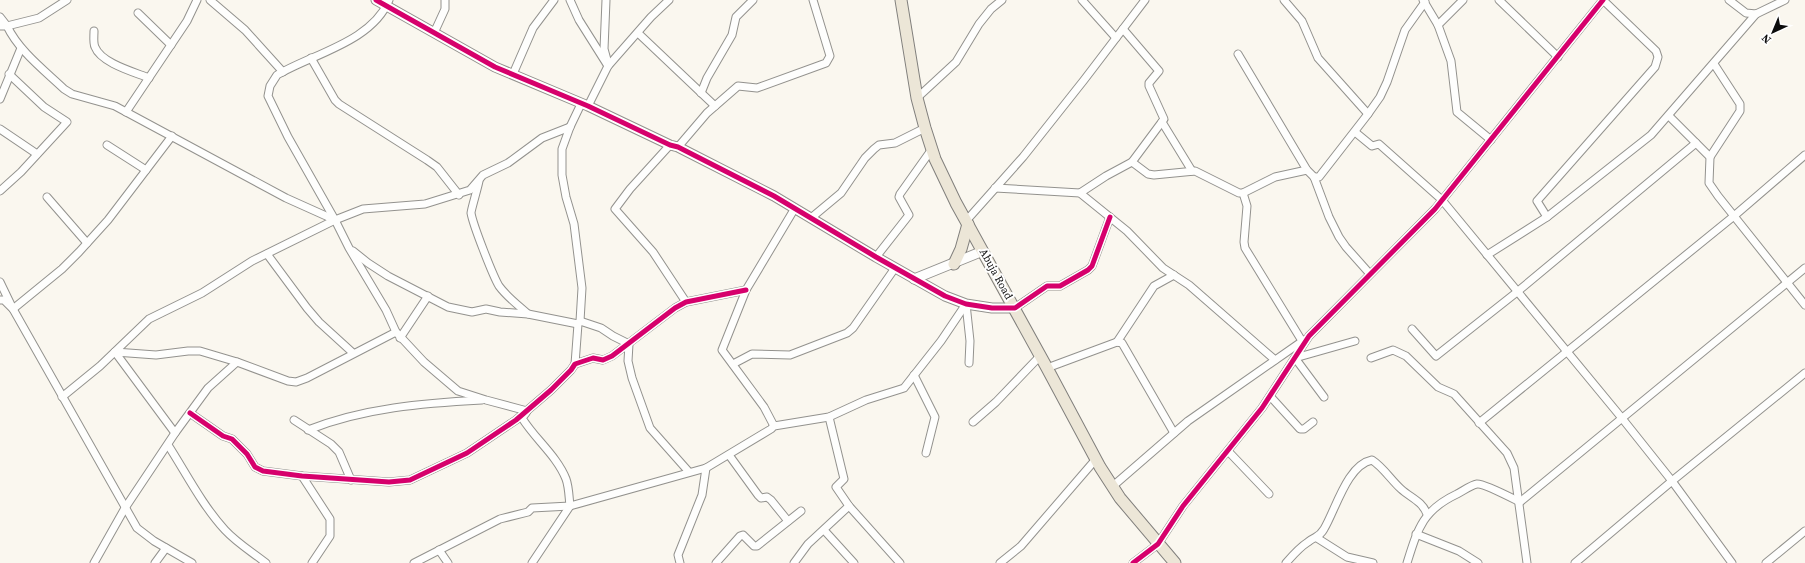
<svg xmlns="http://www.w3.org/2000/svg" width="1805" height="563" font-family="'Source Serif 4',serif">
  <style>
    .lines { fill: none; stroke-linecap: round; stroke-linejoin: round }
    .minor-casing { stroke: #93928e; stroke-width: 9 }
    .tertiary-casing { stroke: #93928e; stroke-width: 11 }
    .primary-casing { stroke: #807f7c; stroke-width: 13 }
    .minor { stroke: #fefefd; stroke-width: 7 }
    .tertiary { stroke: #fefefd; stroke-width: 9 }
    .primary { stroke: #ece6d7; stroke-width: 11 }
    .cycleway-casing { stroke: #fff; stroke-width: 8 }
    .cycleway { stroke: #d6006c; stroke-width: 5 }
    .labels { text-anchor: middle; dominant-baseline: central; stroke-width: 4; stroke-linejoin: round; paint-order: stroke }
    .street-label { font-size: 11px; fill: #0c0c0c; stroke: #fff }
  </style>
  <rect width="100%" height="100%" fill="#faf7ef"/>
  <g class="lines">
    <g class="minor-casing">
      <g id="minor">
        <path d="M210,0l35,30 38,42"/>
        <path d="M389,0c-17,42 -77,54 -112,75l-7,11 -2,10 20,41 47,83 14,28 37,62 10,22 28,30 34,29 28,9 41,11"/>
        <path d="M570,0l9,20 29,46"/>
        <path d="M606,0l-2,49 3,11"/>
        <path d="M1082,0l34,38"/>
        <path d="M1284,0l18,21 16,37 50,56"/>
        <path d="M1423,0l15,25 13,36 6,51 34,28"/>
        <path d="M1499,0l59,57"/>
        <path d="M1729,0l17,13 10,1 29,-14"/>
        <path d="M138,13l33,32"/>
        <path d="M0,17l7,9 32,-8 28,-18"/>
        <path d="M1438,25l25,-25"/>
        <path d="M0,26h7c12,25 37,44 57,63l8,5 43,12 171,92 49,22"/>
        <path d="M94,31c0,5 -1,12 1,16 6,16 39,25 54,31"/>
        <path d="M434,33l11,-24v-9"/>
        <path d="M638,33l77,73"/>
        <path d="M1238,54l69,116 7,7 15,40 10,20 7,10 24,27"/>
        <path d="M311,58l24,42 4,4 88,56 10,7 22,28"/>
        <path d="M513,74l20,-46 21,-28"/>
        <path d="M701,93l6,-15 25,-43 4,-18 17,-17"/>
        <path d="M917,98l39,-36 23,-38 12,-15 11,-9"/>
        <path d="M0,99l21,-51"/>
        <path d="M588,106l20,-40 43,-49 18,-17"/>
        <path d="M126,112l61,-91 10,-21"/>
        <path d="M1669,116l41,41 -1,26 9,13 87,109"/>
        <path d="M1162,122l30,49"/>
        <path d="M0,129l37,25"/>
        <path d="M1355,132l17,14 7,-2 63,56 179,217 51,64 60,82"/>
        <path d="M107,145l39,25"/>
        <path d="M670,145l-40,44 -15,20 38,43 33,50"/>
        <path d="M678,147l29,-34 31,-27 19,2 69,-25 4,-7 -17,-56"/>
        <path d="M1710,157l30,-46v-7l-26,-40"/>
        <path d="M1132,162l16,12 6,1 41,-4 44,22h4l32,-16 32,-7"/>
        <path d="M1314,177h5l49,-63 12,-17 7,-15 18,-52 20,-28"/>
        <path d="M479,181c-1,6 -8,29 -8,32 2,12 22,63 28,73 8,11 19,19 29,28"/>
        <path d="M995,188l85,5 47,38 36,37 26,17 86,75"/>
        <path d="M0,191l21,-19 46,-50 -23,-15 -35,-33"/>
        <path d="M1080,193l26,-17 26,-14 32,-43 -15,-33v-3l10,-12 -36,-42"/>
        <path d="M1243,193l4,13 -3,36 1,6 57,93"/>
        <path d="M47,197l40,46"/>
        <path d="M1547,217l-10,-16 118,-134 3,-10 -2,-6 -53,-51"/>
        <path d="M811,218l30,-25 24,-35 9,-9 5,-4 16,-2 30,-15"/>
        <path d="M966,221l57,-64 61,-77 61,-80"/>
        <path d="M353,251l15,12 20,13 60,31 24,5 14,-3 14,3 28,2 50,10"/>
        <path d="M267,254l40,54 12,14 34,31"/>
        <path d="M1487,255l60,-38 104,-82 105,-121"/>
        <path d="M876,257l33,-42 -10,-18 1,-3 32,-45"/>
        <path d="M0,282l13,27 124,219 17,13 38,22"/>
        <path d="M0,300h4l9,9 49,-40 17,-17 29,-32 64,-84"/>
        <path d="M966,304l4,37 -1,22"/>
        <path d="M1015,308l32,-22h13l28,-16 4,-4 18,-49"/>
        <path d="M580,321l21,7 12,8 16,8 -1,17 4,17 18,50 39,44"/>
        <path d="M1412,329l24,27 81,-64 179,-149"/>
        <path d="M400,338l28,-42"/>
        <path d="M1117,342l37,-56 20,-11"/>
        <path d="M115,352l41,3 32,-4h12l37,11"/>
        <path d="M115,352l60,81"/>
        <path d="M1371,358l22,-8 13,6 32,31 16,7 53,59 7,15 13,95"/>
        <path d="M575,364l3,-40 2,-3 2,-33 -8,-64 -8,-27 -4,-22v-26l8,-22 11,-23"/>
        <path d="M733,364l19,-10 38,1 57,-22 6,-5 42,-60"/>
        <path d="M1047,368l70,-26 5,1 52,90"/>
        <path d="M914,375l21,42 -9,36"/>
        <path d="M1270,396l30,33h4l9,-7"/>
        <path d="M62,397l38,-31 49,-47 53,-26 50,-32 83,-41 28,-11 62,-5 45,-14 13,-15 25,-12 34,-25 28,-11"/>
        <path d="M1324,397l-29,-39 60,-17"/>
        <path d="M190,413l33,23 9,3 15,15 8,13 8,4 39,5 87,6 21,-2 57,-27 49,-33 35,-30 20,-20 4,-6 18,-6 10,2 9,-4 63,-48 11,-6 60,-12"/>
        <path d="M526,413l-4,5c13,21 35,38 44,61 3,8 3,19 4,27l-38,57"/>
        <path d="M829,417l15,62 -8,8 13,19 51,57"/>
        <path d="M294,420l37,24 8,8 12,28"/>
        <path d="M973,422l23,-20 45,-47"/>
        <path d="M1479,423l255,-207 71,-61"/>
        <path d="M774,426l-10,-19 -42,-57 24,-60 49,-82"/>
        <path d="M308,430c55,-22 116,-27 174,-30"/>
        <path d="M168,445c18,28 34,60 57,85 12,13 27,22 41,33"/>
        <path d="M1228,451l41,43"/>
        <path d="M729,455l29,40 3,3 6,-1 4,3 17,21"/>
        <path d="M302,476l28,43v17l-18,27"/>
        <path d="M1113,486l75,-65 116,-81"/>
        <path d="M824,530l30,33"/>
        <path d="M1416,534l43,17 19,12"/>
        <path d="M1317,538l30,19 26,6"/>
        <path d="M439,550l9,13"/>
        <path d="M94,563l31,-55 50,-75 33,-45 29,-26 51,19 8,1 11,-4 89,-46"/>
        <path d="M155,563l11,-15"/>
        <path d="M414,563l86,-44 28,-7 4,-4 38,-2 136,-38 65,-39 3,-3 55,-9 37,-17 35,-11 3,-1 37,-47 25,-37"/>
        <path d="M680,563l-2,-8 24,-60 4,-27"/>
        <path d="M716,563l24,-27 3,-1 11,11h3l44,-35"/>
        <path d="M794,563l14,-19 41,-38"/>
        <path d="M1000,563l21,-17 75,-87"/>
        <path d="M1133,563l25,-19 25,-38 79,-98 47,-72 126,-127 168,-209"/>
        <path d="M1286,563c6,-7 14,-16 22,-21 7,-6 11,-4 16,-13 12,-20 23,-64 48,-69 11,7 19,20 29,29 10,9 21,12 26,25"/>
        <path d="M1407,563c11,-35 16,-53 50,-69 6,-3 14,-9 20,-10 6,-1 35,14 43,18l285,-234"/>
        <path d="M1575,563l97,-82 133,-108"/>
        <path d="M1766,563l39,-32"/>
      </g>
    </g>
    <g class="tertiary-casing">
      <g id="tertiary">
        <path d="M376,0l119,67 93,39 82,39 8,2 96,49 102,61 69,39 21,8 26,4h23"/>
        <path d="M914,279l69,-28"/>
      </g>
    </g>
    <g class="primary-casing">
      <g id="primary">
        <path d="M901,0l16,98 8,30 10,31 21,44 91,165 53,99 20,31 55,65"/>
        <path d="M954,264l7,-15 7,-25"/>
      </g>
    </g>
    <use href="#minor" class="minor"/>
    <use href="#tertiary" class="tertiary"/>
    <use href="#primary" class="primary"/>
    <g class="cycleway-casing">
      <g id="cycleway">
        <path d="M376,0l119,67 93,39 82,39 8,2 96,49 102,61 69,39 21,8 26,4h23l32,-22h13l28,-16 4,-4 18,-49"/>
        <path d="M190,413l33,23 9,3 15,15 8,13 8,4 39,5 87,6 21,-2 57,-27 49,-33 35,-30 20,-20 4,-6 18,-6 10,2 9,-4 63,-48 11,-6 60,-12"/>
        <path d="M1133,563l25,-19 25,-38 79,-98 47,-72 126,-127 168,-209"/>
      </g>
    </g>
    <use href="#cycleway" class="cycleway"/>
  </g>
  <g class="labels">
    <g class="street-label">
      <text transform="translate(996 274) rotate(61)">Abuja Road</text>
    </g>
  </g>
  <g transform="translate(1773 32) rotate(224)" stroke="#ffffff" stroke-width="3" paint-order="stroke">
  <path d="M0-3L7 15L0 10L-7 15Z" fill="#0c0c0c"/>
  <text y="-6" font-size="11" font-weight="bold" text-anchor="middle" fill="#0c0c0c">N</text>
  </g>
</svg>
